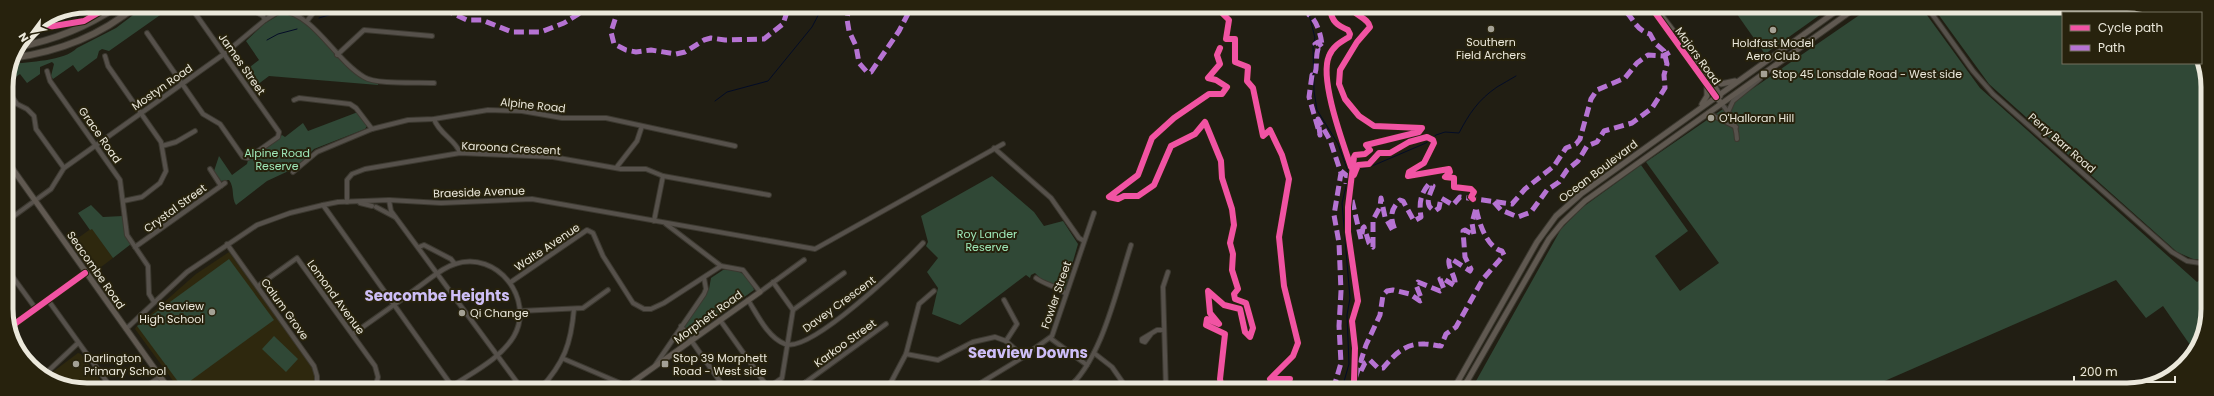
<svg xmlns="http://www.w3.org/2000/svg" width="2214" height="396" font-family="Poppins,sans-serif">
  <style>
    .built { fill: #2e280e }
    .green { fill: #304836 }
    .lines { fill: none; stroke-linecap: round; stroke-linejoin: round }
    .stream { stroke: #030c26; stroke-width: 1 }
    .minor-casing { stroke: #3c3930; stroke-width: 6 }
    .major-casing { stroke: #3c3930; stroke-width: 7 }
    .highway-casing { stroke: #3c3930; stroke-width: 8 }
    .minor { stroke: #56514b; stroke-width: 4 }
    .major { stroke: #605951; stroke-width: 5 }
    .highway { stroke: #5c554c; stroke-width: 6 }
    .quiet { stroke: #b673d3; stroke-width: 5; stroke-dasharray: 10 5; stroke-linecap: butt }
    .cycleway-casing { stroke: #27220d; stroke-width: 8 }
    .cycleway { stroke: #f153a3; stroke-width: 6 }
    .poi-dot { fill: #a4a195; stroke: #27220d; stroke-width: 1.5 }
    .labels { text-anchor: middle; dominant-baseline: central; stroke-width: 4; stroke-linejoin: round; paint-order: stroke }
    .poi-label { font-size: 11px; fill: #ebe8db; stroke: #27220d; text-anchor: start }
    .street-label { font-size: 11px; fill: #ebe8db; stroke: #27220d }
    .park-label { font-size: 11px; fill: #9ee8b8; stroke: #27220d }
    .district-label { font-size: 15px; font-weight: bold; fill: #cebef6; stroke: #27220d }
    .rim { fill: none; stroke: #ebe8db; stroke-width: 5 }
  </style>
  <rect width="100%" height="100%" fill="#211e13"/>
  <g class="built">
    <path d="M92,228l21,30 -20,15 -22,-30z"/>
    <path d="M229,252l81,112 5,9v16h-136l-44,-60 1,-2 60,-53z"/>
    <path d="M78,353l3,1 26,35h-31l-25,-12 -1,-3z"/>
  </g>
  <g class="green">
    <path d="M145,6h28l-64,45 -7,-2 -3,2 -2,7 -19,14 -5,-7 -20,14 -2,-3 3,-12 -2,-2 -12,5v7l-13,9 -7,-9 -13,9 4,-19c17,-2 54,-3 66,-16l39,-20z"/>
    <path d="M1732,7h99l-66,47z"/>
    <path d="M1871,7h50l59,81 217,194 10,-7v45l-12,32 -32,-46 -17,12 -30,-38 -252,110h-393l90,-161 22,-22 58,-42 47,66 -33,25 25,35 39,-28 -73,-101z"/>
    <path d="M1933,7h205l13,6h-88v50h138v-2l5,10 1,117 -2,22 2,2v48l-14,-1 -16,-7 -188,-168z"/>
    <path d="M282,13c9,3 20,6 28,13 22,20 37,50 68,57v2l-109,-9 -16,12 -11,-15 17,-13 -13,-19 18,-17z"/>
    <path d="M358,112l9,14 -2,3 -51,20 -19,19 -28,13 -31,24c-5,-8 -1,-17 -7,-25l-8,1 -7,-10 5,-15 13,19 15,-11 1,-4 34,-25 3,2 18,-14 5,8z"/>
    <path d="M992,176l42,36 10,14 19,-5 15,23 -13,45 -22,-8 -8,-8 -4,2 -1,3 -4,-3 -66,50 -28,-11 6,-26 -11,-16 11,-14 -12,-12 2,-4 -7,-26z"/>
    <path d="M91,205l12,12 20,-1 3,20 5,8 -18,14 -21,-29 -2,1 -12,-17z"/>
    <path d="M229,259l45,61 -92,67 -45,-61z"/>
    <path d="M723,270c14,-3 28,6 31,20l-39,28 -6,-4 -6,1 -8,17 -6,3 -5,-9 25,-37 2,-11z"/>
    <path d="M274,336l24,23 -12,13 -24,-23z"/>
  </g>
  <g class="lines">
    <g class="stream">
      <path d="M1307,6l8,32 -2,6 1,47 3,19 21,34 11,30 -7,29 8,95 -3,17 2,49 -6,21"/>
      <path d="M319,18l13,-4 14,-8"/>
      <path d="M267,40l11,-6 19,-5"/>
      <path d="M715,101l12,-9 41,-11 44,-54 11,-21"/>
      <path d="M1349,174l7,-6 7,1 9,-3 54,-23 10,-8 9,-3 14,1c10,-19 19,-33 38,-46 6,-4 13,-7 19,-11"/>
    </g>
    <g class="minor-casing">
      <g id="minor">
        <path d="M247,6l16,10 2,4"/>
        <path d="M1927,7l46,64 20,23 179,158 15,9 20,3"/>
        <path d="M307,21l7,-9 -2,-6"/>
        <path d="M147,33l56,81 17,10 23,33 5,1 30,-21 1,-5 -89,-126"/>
        <path d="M337,55l27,-25 68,6"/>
        <path d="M105,56l3,10 53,76 5,29 -6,12 -18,14 -19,4"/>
        <path d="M47,71l3,10 70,99 7,55 21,31 1,28 5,8"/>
        <path d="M6,88l11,16 10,5 7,7 2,13 28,39"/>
        <path d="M294,100l5,-2 51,6 6,4 16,21"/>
        <path d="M1721,103c10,12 15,21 16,36"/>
        <path d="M1728,112l5,-11 27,-22"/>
        <path d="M1708,113l28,14"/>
        <path d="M434,119c5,15 22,21 26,34"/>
        <path d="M162,146l14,-4 19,-11"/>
        <path d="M994,148l57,50 28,40 5,3"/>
        <path d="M616,168l21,-27 5,-15"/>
        <path d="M210,169l11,17"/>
        <path d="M293,172l24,-20 55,-23 36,-9 26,-1 54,-9 34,1 40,7h44l129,28"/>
        <path d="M389,200l2,11 131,178"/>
        <path d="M347,202v-22l5,-6 13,-5 95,-16 93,4 68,12h25l17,7 106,19"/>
        <path d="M360,203l12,3"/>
        <path d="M323,205l131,184"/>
        <path d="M376,207l19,10"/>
        <path d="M7,221l44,-32 13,-21 160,-114 41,-34 16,-10c34,5 54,50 83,67 13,8 52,5 70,6"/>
        <path d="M654,221l9,-45"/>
        <path d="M666,224l55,42 22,4 17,22 44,-32"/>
        <path d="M227,244l87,122 3,10v13"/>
        <path d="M135,247l90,-64"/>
        <path d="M419,247l5,-2 27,14 4,5"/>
        <path d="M7,269l29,40"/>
        <path d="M1036,278c9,7 22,8 30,16"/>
        <path d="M511,282l76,-52 6,3 10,23 30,47 11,6h7l13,-6 57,-37"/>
        <path d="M773,282l20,28"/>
        <path d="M258,286l39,-28 78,108 3,11 -3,12"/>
        <path d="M48,300l64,89"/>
        <path d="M748,300c9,14 20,38 37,44 25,10 119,-81 138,-101"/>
        <path d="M1004,300l13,24 -11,17"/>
        <path d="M793,310l51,-37"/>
        <path d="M520,311l63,-3 25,-18"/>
        <path d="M720,320l49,69"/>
        <path d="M681,326l45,64"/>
        <path d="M9,328l76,-55"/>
        <path d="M126,329l61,-57 70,-47 33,-12 33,-8 15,-3 51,-2 52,3 91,-4 283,50 188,-105"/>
        <path d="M353,334c21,-15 43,-30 64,-46 12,-8 24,-20 38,-24 42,-14 80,35 59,72 -14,24 -45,38 -66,53"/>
        <path d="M1151,334l-6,8 -3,-1v-2l15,-9h7"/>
        <path d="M1050,338l37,27"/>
        <path d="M1094,353l18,14 16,23"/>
        <path d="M906,354l32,6 35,-18 22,-5 11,4 18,16"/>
        <path d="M564,359l63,27"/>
        <path d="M654,367l50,-73 2,-5 -2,-11"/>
        <path d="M45,374l33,-31"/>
        <path d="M1075,381l6,9"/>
        <path d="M806,382l6,8"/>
        <path d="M768,388l14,-10 11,-68"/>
        <path d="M142,389l18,-12"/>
        <path d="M540,389c24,-26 31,-45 34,-80"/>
        <path d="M795,390l91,-66"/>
        <path d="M871,390l11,-5 7,1"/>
        <path d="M889,390v-4l17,-32 13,-50 15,-13"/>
        <path d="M969,390l51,-31 32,-23 42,-123"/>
        <path d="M1066,390c36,-29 51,-102 65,-145"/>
        <path d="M1166,390l-3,-103 5,-15"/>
      </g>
    </g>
    <g class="major-casing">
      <g id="major">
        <path d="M1651,7l70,96"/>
        <path d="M1655,7l58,76 7,13"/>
        <path d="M1712,78l9,6 14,-3"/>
        <path d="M1702,104l5,-8v-10"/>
        <path d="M7,161l162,228"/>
        <path d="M623,389l137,-97"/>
        <path d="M1453,390l84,-148 19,-26 25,-22 261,-187"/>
        <path d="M1462,390l87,-151 13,-16 23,-22 272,-194"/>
      </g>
    </g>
    <g class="highway-casing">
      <g id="highway">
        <path d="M18,47c37,-7 69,-20 100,-41"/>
        <path d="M12,58c46,-6 88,-22 124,-52"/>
      </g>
    </g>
    <use href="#minor" class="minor"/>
    <use href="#major" class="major"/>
    <use href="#highway" class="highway"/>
    <g class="quiet">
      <path d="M446,6l6,7 15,7h15l30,12h29l23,-9 27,-17"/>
      <path d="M606,6l-2,5 11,-3 3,2 -7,22 3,12 12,6 10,2 15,-2 25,4 9,-2 19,-12 7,-2 14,2 39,-1 19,-15 6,-18"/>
      <path d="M849,6l-2,13 2,12 7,15 3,17 8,9h4l28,-41 13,-25"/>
      <path d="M1310,6l-1,9c8,5 13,23 13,32l-4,-5 -3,2 3,5c-3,10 0,19 -4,27l-2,-1 -3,22 11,38 -2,-16 12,21 11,33 -7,42 5,28 2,48 -2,35 2,37 -8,27"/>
      <path d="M1322,6l1,4 1,-4"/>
      <path d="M1341,171l6,5 -1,8"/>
      <path d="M1352,200l9,39 2,-11 1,-1 5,16 4,4v-27l7,-13 1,-9 4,19 8,14 2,-1c-5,-13 -5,-20 5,-30l3,1 11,20 7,-4c-2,-13 -1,-23 8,-33l4,2c-3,9 -10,19 2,25l4,-3 2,-10 12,7 7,-8 52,7 13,-15 29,-23 12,-18 10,-4 4,-5 11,-40 6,-9 28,-12 12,-15 11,-8 15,1 11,-6"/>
      <path d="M1494,202l7,8 17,7 13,-5 16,-22 12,-8 8,-12 11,-9 9,-15 10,-4 7,-11 28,-8 20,-15 13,-20 -1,-13 3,-11 -3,-13 -9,-8 -5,-9c-18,-5 -16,-21 -32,-27"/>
      <path d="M1361,371l4,-8 5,-3 8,8h5c12,-14 22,-25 42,-24 6,0 11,2 16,2l5,-12 10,-7 27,-48 21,-24 -2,-4c-15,-3 -24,-30 -26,-44"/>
      <path d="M1347,389l7,-7 12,-37 14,-30 3,-20 4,-4 6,-1 17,4 10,7 2,-1 -6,-15 2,-3 22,9 4,-2 -4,-10h4l11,7c2,-9 -10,-21 -5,-28l20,13 1,-2 -6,-12 -2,-26 2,-1 9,5 -2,-12 4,-15"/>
      <path d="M1289,390l11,-3 -4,3"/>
    </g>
    <g class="cycleway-casing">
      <g id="cycleway">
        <path d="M1215,6l14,14 -3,19h9v23l13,5 -1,14 6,7 10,48 7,-6 12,25 7,24 -10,58 5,49 14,57 -5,13 -23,23h20l-20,11"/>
        <path d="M1332,6l-2,3c2,13 7,16 18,21l2,4 -1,3c-8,5 -16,9 -20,19 -10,23 14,87 22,111"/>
        <path d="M1351,6c2,10 17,11 19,21l-13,15 -17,28 -1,14 6,15 14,17 15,10 48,2 -3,4 -53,13 4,5 -5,4 -10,1 -1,2 -6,50v25l10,69 -6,20 3,27 -1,33"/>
        <path d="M1651,7l65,90"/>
        <path d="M30,30l54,-9 26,-15"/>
        <path d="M1220,48l-3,7 3,9 -12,14 8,2 11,7 -5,7h-13l-35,24 -22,20 -14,37 -29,22 9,2 6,-3h14l16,-11 17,-39 24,-12 10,-12 16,39 1,17 10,31 2,16 -4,18 3,11 -1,16 6,19 -4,5 1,5 11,4 7,25 -3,9 -5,-5 -5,-23 -16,-4 -16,-14 2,22 9,11 -12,-5 -1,6 19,9 -5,45 2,11"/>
        <path d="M1354,175l4,-10 11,-1 10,-11h11l19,-11 18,-5 6,3 1,3 -10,20 -15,9 -1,4 41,-7 1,3 -5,5 9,1v9l17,2 3,3 -3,5 2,2"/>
        <path d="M9,328l76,-55"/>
      </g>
    </g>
    <use href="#cycleway" class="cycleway"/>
  </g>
  <g class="poi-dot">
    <circle cx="1491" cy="29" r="4"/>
    <circle cx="1773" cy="30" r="4"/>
    <rect x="1760" y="70" width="8" height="8" rx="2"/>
    <circle cx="1711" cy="118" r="4"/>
    <circle cx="212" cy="312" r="4"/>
    <circle cx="462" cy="313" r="4"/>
    <circle cx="76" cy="364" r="4"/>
    <rect x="661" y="360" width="8" height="8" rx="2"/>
  </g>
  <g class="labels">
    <g class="poi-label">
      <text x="1491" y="42" text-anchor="middle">Southern<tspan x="1491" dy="13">Field Archers</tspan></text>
      <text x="1773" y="43" text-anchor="middle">Holdfast Model<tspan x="1773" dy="13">Aero Club</tspan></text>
      <text x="1772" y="74">Stop 45 Lonsdale Road - West side</text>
      <text x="1719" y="118">O'Halloran Hill</text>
      <text x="204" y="306" text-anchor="end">Seaview<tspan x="204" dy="13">High School</tspan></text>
      <text x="470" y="313">Qi Change</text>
      <text x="84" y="358">Darlington<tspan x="84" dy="13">Primary School</tspan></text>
      <text x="673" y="358">Stop 39 Morphett<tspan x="673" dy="13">Road - West side</tspan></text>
    </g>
    <g class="street-label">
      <text transform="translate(1698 56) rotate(54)">Majors Road</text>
      <text transform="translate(242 64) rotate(55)">James Street</text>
      <text transform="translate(162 87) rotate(-35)">Mostyn Road</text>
      <text transform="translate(533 105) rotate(6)">Alpine Road</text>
      <text transform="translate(100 135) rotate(55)">Grace Road</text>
      <text transform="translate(2062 143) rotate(41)">Perry Barr Road</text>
      <text transform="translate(511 148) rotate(3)">Karoona Crescent</text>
      <text transform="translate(1598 171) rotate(-37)">Ocean Boulevard</text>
      <text transform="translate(479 192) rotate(-2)">Braeside Avenue</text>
      <text transform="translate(175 208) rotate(-36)">Crystal Street</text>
      <text transform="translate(547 247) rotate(-34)">Waite Avenue</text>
      <text transform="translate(96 270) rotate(55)">Seacombe Road</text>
      <text transform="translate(1056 295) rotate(-71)">Fowler Street</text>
      <text transform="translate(336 297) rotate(54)">Lomond Avenue</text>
      <text transform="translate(839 304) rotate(-36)">Davey Crescent</text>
      <text transform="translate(285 309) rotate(54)">Calum Grove</text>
      <text transform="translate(708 317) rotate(-36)">Morphett Road</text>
      <text transform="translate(845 343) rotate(-36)">Karkoo Street</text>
    </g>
    <g class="park-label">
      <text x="277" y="153">Alpine Road<tspan x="277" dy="13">Reserve</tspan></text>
      <text x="987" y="234">Roy Lander<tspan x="987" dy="13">Reserve</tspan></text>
    </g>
    <g class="district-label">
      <text x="437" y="295">Seacombe Heights</text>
      <text x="1028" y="352">Seaview Downs</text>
    </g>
  </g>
  <path d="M0 0H2214V396H0ZM87 13H2127A74 74 0 0 1 2201 87V309A74 74 0 0 1 2127 383H87A74 74 0 0 1 13 309V87A74 74 0 0 1 87 13Z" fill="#27220d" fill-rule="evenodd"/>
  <path class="rim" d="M87 13H2127A74 74 0 0 1 2201 87V309A74 74 0 0 1 2127 383H87A74 74 0 0 1 13 309V87A74 74 0 0 1 87 13Z"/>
  <rect x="2062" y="12" width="140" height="52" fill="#27220d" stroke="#75715f"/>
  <rect x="2070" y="25" width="20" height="6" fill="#f153a3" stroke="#75715f"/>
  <text x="2098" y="32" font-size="12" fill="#ebe8db">Cycle path</text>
  <rect x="2070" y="45" width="20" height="6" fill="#b673d3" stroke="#75715f"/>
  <text x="2098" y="52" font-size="12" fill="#ebe8db">Path</text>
  <g transform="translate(32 32) rotate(238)" stroke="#27220d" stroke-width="3" paint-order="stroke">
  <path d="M0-3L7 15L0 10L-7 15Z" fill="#ebe8db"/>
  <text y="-6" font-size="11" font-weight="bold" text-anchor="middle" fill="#ebe8db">N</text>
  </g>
  <path d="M2074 376v6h101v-6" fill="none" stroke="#ebe8db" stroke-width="2"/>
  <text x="2080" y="376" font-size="12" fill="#ebe8db" stroke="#27220d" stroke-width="3" paint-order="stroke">200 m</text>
</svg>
